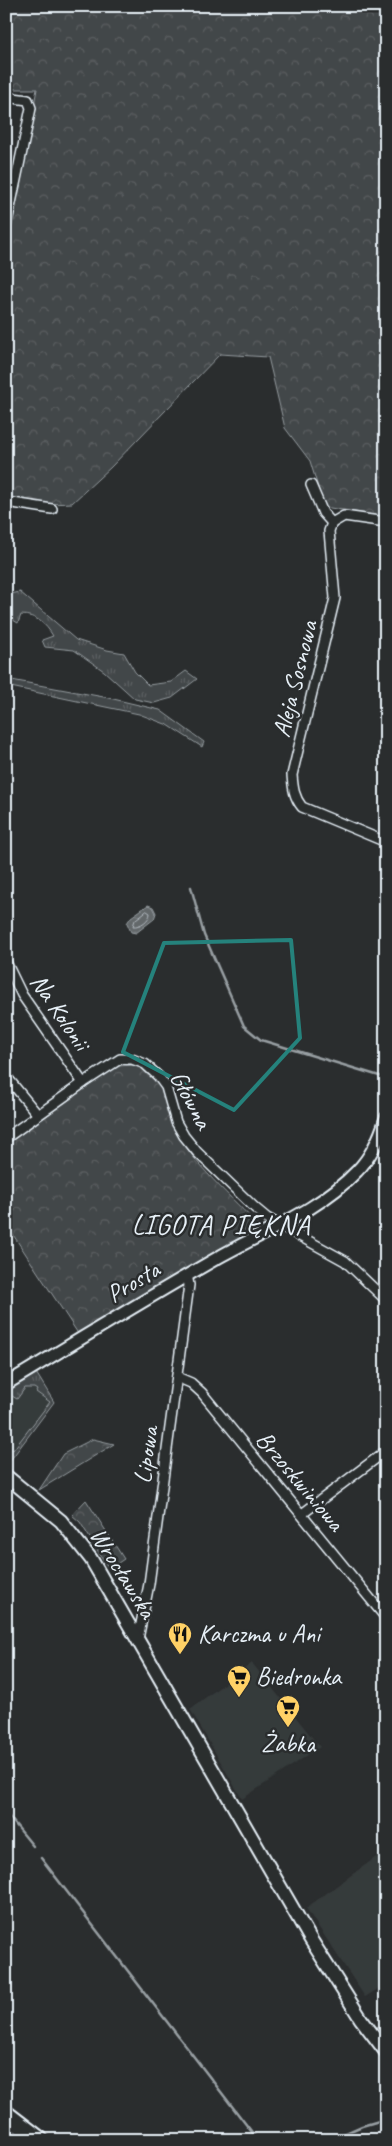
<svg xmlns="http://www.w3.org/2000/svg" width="392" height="2146" font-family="Caveat,sans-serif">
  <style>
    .built { fill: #363a3b }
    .grass { fill: url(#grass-tufts); stroke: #959ca0 }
    .forest { fill: url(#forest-crowns); stroke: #959ca0 }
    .water { fill: url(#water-ripples); stroke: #989fa3 }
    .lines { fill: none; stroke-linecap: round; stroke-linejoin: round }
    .shore { stroke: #b3bac0; stroke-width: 1 }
    .stream { stroke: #989fa3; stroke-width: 2.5 }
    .minor-casing { stroke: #e8f1f8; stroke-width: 12 }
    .tertiary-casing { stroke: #e8f1f8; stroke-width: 15 }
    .secondary-casing { stroke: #e8f1f8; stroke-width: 16 }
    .motorway-casing { stroke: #e8f1f8; stroke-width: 20 }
    .minor { stroke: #2a2d2e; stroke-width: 9 }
    .tertiary { stroke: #2a2d2e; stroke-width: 11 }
    .secondary { stroke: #2a2d2e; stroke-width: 12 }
    .motorway { stroke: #2a2d2e; stroke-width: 16 }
    .marked { fill: none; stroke: #25827c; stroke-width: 4; stroke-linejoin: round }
    .labels { text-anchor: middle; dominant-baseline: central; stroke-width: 5; stroke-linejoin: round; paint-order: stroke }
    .street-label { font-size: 25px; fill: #e8f1f8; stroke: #2a2d2e }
    .poi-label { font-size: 25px; fill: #e8f1f8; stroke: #2a2d2e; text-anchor: start }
    .quarter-label { font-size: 28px; letter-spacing: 1px; fill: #e8f1f8; stroke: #2a2d2e }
  </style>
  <defs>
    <pattern id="grass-tufts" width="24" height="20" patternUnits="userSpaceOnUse" patternTransform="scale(1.25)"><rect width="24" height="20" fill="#424648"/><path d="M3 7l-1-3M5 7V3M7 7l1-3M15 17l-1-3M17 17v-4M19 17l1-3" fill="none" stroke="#5d6163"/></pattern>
    <pattern id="forest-crowns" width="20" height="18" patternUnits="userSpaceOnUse" patternTransform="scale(1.25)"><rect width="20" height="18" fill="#424648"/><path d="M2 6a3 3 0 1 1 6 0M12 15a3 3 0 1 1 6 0" fill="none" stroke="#5d6163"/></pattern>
    <pattern id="water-ripples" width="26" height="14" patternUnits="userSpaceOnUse" patternTransform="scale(1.25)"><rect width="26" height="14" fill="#63686b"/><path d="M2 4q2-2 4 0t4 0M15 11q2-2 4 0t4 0" fill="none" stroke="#797e81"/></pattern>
  </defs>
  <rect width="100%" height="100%" fill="#2a2d2e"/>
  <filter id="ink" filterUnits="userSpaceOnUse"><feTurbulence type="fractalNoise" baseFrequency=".02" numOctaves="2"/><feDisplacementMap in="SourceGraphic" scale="10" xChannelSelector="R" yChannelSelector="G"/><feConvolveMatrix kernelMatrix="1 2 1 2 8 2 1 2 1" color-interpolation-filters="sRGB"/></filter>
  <g filter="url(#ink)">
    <g class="built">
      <path d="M35,1371l19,31 -48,64v-77z"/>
      <path d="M252,1663l68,84 -78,52 -52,-90z"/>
      <path d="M379,1855l7,10v119l-21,13 -59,-89z"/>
    </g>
    <g class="grass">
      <path d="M20,592l56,48 31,10 17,3 11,19 13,13 23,-3 15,-11 11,8 -25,19 -18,5 -19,-4 -31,-28 -30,-21 -29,-3 -3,-7 11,-4c-7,-12 -17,-21 -32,-21l-3,8 -10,-6 3,-23z"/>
      <path d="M6,679l103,19 51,12 44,32 -2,5 -34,-22 -29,-11 -133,-28z"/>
      <path d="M35,1371l19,31 -48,64v-20l7,4 37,-48 -14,-10 1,-2 -3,-2h-9l-8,11 -5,-3 -6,8v-15z"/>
    </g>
    <g class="forest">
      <path d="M6,6h380v511l-62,-10 -14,-46 -25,-33 -17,-71 -48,-3 -109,113 -39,36 -23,1 -43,-6v-249l31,-160h-31z"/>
      <path d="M137,1065c32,17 25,34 38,63 16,35 58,70 84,98l-180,109 -73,-111v-79l110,-79z"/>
      <path d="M93,1439l21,5 -75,46 24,-36z"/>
      <path d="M86,1500l38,59 -15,10 -29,-47 -8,-7z"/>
    </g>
    <path class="water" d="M148,905l5,2 3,6 -2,6 -18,14 -5,-1 -4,-9 4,-6z"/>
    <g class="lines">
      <path class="shore" d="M147,911l3,2c0,7 -10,14 -17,13l2,-6z"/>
      <g class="stream">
        <path d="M191,887l13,48 40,91 17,14 125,38"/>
        <path d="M6,1813l27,33"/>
        <path d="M41,1858l217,282"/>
        <path d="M330,2140l32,-14 24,-7"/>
      </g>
      <g class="minor-casing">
        <g id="minor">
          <path d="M6,97l22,3 3,8 -25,119"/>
          <path d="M311,485l12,28 9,10"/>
          <path d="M6,502l46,7"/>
          <path d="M386,522l-42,-6 -12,7 -3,8 6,67 -43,177c1,13 2,22 10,32l84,35"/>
          <path d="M6,962l16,33 61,88"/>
          <path d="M6,1076l32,39"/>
          <path d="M6,1138l77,-55 37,-24h12l13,5 13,12 8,11 10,35 8,14 13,16 58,56 12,10 78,43 41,39"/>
          <path d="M177,1377l14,6 11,10 184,225"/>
          <path d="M302,1514l84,-63"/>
          <path d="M138,1639l11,-55 40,-299 -2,-10"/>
        </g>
      </g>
      <g class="tertiary-casing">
        <path id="tertiary" d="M6,1384c71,-43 141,-86 213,-127 46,-26 101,-47 138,-86 15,-15 23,-34 29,-53"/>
      </g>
      <g class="secondary-casing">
        <path id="secondary" d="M6,1476l55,45 30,38 220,381 50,79 25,33"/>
      </g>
      <g class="motorway-casing">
        <path id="motorway" d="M6,2114l34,26"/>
      </g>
      <use href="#minor" class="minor"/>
      <use href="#tertiary" class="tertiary"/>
      <use href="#secondary" class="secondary"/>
      <use href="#motorway" class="motorway"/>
    </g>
  </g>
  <path class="marked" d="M291,940l9,98 -66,72 -111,-58 41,-109z"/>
  <defs>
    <g id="restaurant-pin" transform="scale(1.25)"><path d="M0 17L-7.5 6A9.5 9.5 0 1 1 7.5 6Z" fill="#ffd166" stroke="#2a2d2e"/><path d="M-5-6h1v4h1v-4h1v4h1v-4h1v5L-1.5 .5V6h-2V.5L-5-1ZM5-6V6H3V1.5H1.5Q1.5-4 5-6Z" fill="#111"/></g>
    <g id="supermarket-pin" transform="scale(1.25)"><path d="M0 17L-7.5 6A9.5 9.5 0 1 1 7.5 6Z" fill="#ffd166" stroke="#2a2d2e"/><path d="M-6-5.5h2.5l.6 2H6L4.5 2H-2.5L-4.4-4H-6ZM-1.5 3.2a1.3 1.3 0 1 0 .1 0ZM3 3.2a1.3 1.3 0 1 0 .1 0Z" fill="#111"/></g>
  </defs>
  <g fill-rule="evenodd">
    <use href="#restaurant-pin" x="180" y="1634"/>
    <use href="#supermarket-pin" x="239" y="1677"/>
    <use href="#supermarket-pin" x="288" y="1707"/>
  </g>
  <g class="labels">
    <g class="street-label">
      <text transform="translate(295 679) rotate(-76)">Aleja Sosnowa</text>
      <text transform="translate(60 1012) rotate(56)">Na Kolonii</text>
      <text transform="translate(191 1100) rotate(62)">Główna</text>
      <text transform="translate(133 1282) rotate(-31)">Prosta</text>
      <text transform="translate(146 1455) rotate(-82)">Lipowa</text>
      <text transform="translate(300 1481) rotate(50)">Brzoskwiniowa</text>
      <text transform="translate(123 1573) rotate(58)">Wrocławska</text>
    </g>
    <g class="poi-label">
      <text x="198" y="1634">Karczma u Ani</text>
      <text x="256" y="1677">Biedronka</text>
      <text x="288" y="1744" text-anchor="middle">Żabka</text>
    </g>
    <g class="quarter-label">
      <text x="221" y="1224">LIGOTA PIĘKNA</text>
    </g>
  </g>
  <rect width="392" height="2146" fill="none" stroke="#2a2d2e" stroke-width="25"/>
  <rect x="12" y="12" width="367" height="2121" fill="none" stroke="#e8f1f8" stroke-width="2" filter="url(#ink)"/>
</svg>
